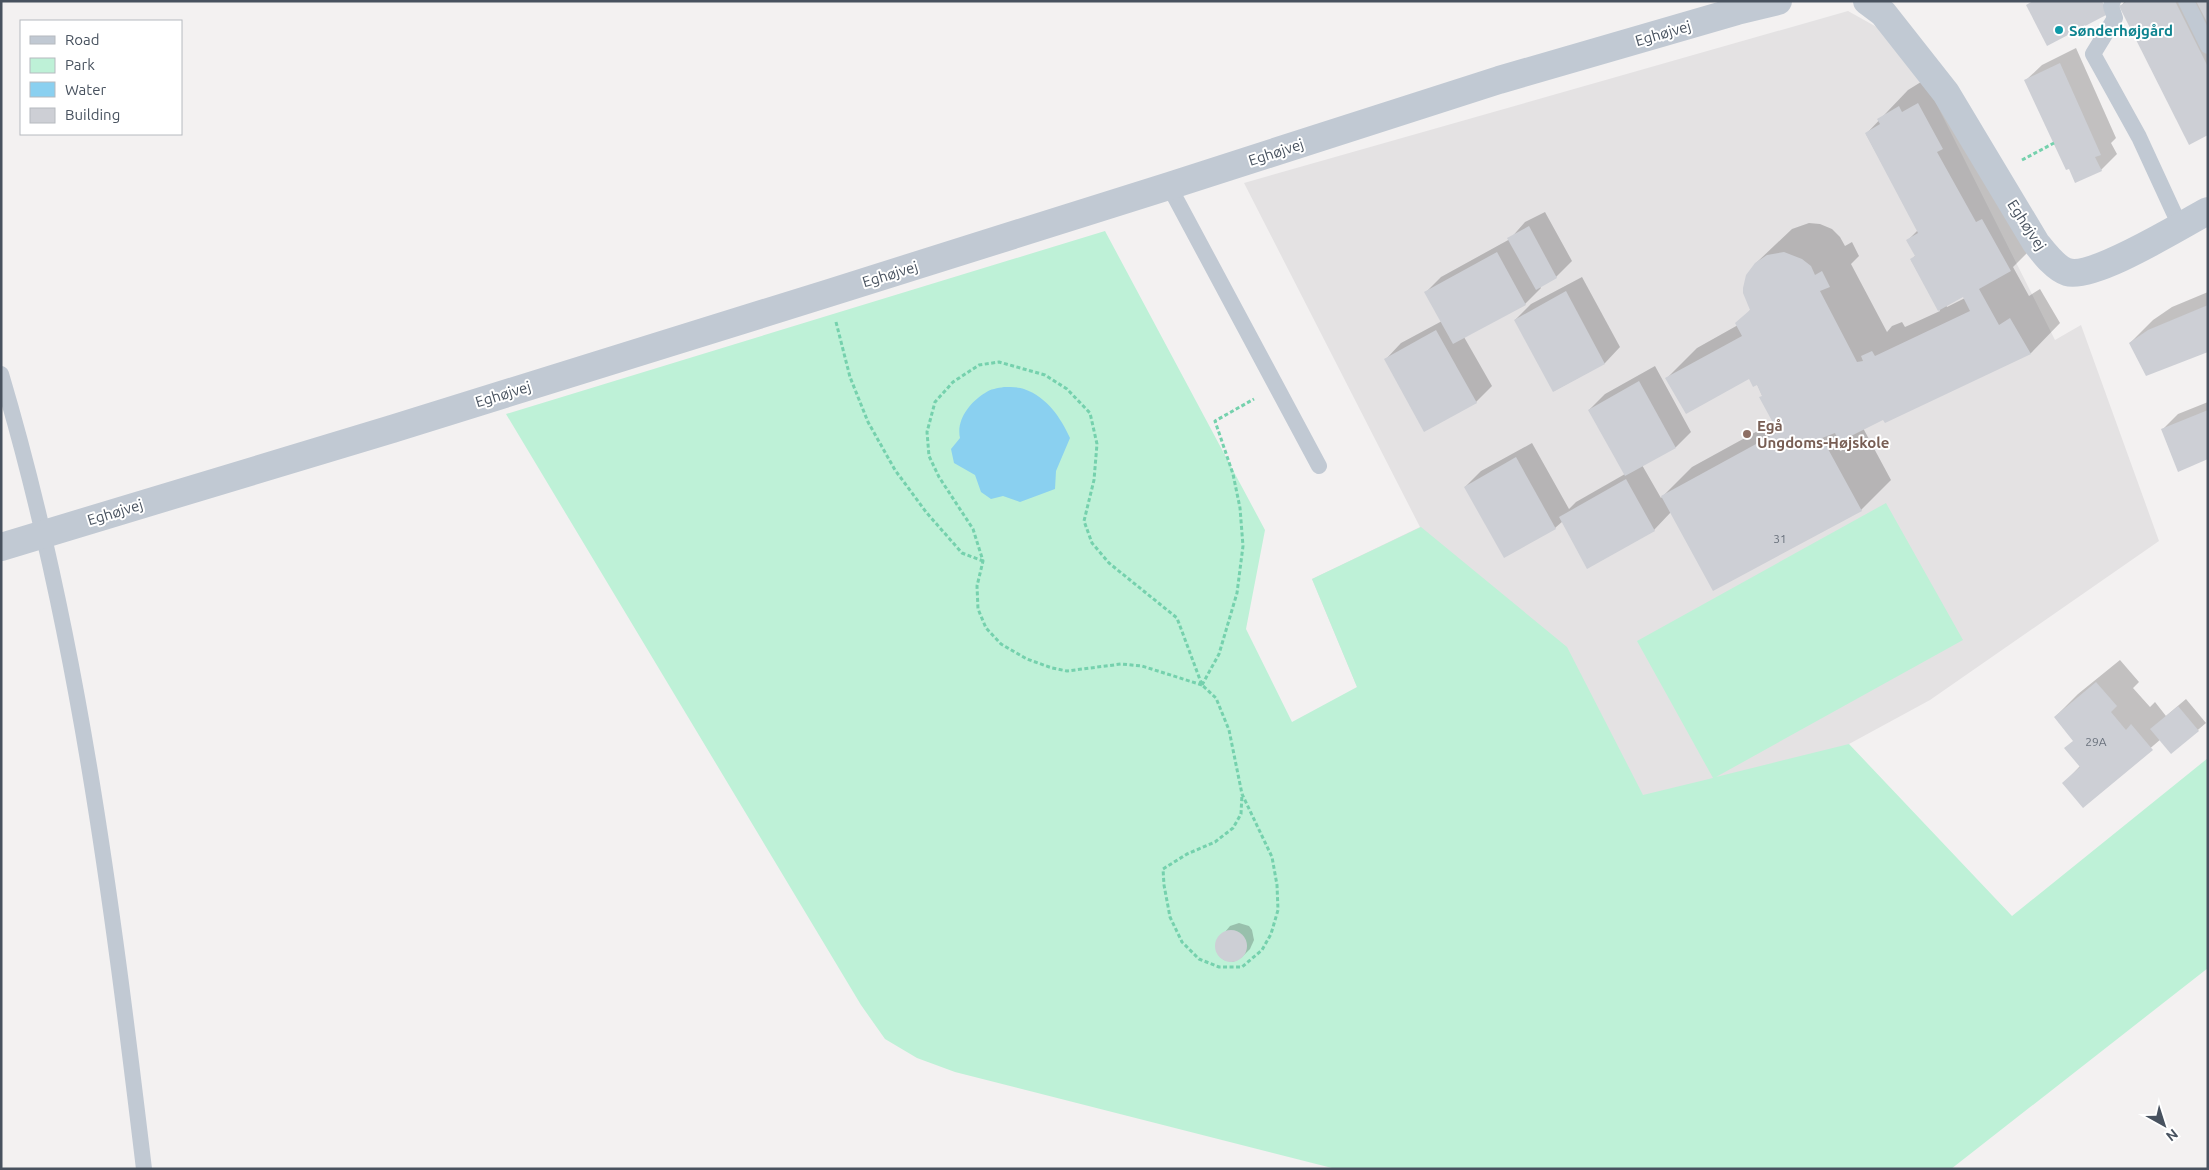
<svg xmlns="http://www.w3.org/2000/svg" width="2209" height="1170" font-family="Ubuntu,sans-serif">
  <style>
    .education { fill: #e4e2e3 }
    .green { fill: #bef1d7 }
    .water { fill: #8ad0f0 }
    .shadow { fill: #0003; fill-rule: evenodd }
    .building { fill: #cdcfd5 }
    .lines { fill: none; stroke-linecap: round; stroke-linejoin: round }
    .path { stroke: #75d1ad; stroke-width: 3; stroke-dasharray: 4 2.5; stroke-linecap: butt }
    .lane { stroke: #c1c9d3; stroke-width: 16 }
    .street { stroke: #c1c9d3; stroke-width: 28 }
    .culture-dot { fill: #0f9aa8; stroke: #fff; stroke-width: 2 }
    .education-dot { fill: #8d6e63; stroke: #fff; stroke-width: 2 }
    .labels { text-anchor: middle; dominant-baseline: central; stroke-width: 4; stroke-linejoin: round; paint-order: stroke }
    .number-label { font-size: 12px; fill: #69717c }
    .culture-label { font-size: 15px; font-weight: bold; fill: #0d838f; stroke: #fff; text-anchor: start }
    .street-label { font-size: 15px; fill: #48525f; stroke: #fff }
    .education-label { font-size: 15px; font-weight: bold; fill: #785e54; stroke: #fff; text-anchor: start }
  </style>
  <rect width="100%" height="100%" fill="#f3f1f1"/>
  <path class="education" d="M1848,11l34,19 52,69 121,241 26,-15 78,216 -229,159 -81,44 -43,46 -356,120 -138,-331 108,-52 -176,-344z"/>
  <path class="green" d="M1105,231l160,299 -19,99 46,93 65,-35 -45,-108 109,-52 146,120 76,148 70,-17 -76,-137 249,-138 77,137 -247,137 133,-33 163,172 196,-158v210l-257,201h-615l-381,-97 -38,-14 -32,-19 -24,-34 -355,-591z"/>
  <path class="water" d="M1004,387c6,0 15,0 20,2 23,8 37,29 46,49l-14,33 -1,18 -35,13 -17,-6 -12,3 -10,-7 -6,-17 -21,-12 -3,-14 9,-11c-4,-18 10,-36 25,-45 5,-4 13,-5 19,-6z"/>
  <g class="shadow">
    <path d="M2125,1h83v133l-87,-128z"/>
    <path d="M2076,48l40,90 -5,5 6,11 -16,16 -75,-90 16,-15z"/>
    <path d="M1929,77l111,163 -27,27 16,29 11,-7 20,34 -29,30 -146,68 -1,-3 -21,10 28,52 -30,30 -190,2 -17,18 -91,-9 -8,7 -90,-41 16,-16 51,-28 37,66 7,-7 49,-28 -36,-64 16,-16 50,-28 36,66 -15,15 -34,18 19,33 31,-31 82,-45 -17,-38 -8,-6h-82l30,-30 41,-23 13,-16 5,-46 36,-34 17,-6 11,1 12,5 8,8 5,9 7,-4 7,14 -8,8 36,68 5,-6 10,-4 3,5 35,-16 -29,-51 5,-5 -9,-14 11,-11 -52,-96 42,-44zM1963,296l2,2 -18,9 -1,-2z"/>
    <path d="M1545,212l27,49 -16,16 -16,9 1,2 -16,16 -61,33 28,49 -16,16 -90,-43 15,-16 41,-22 -16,-29 15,-15 69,-38 15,-17z"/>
    <path d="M1582,277l38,70 -15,16 -51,28 -39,-71 16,-16z"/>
    <path d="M2208,292v58l-78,-7 23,-23 19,-13z"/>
    <path d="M2208,402v56l-46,-28 16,-16z"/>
    <path d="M2120,660l19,22 -6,6 17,19 5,-5 11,14 20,-17 20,24 -34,29 -11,-13 -78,67 -19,-23 16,-17 -6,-26 -19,-23 23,-23z"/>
    <path d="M1239,923l10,3 3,4 2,10 -4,9 -8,8 -9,5 -9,-2 -7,-8 -1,-9 14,-17z"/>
  </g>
  <g class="building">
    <path d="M2033,1h69l6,13 -61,32 -21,-41z"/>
    <path d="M2128,1h47l33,66v68l-19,10 -70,-139z"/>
    <path d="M2196,1h12v23z"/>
    <path d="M2060,63l41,92 -6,2 7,14 -27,12 -6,-14 -3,1 -42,-90z"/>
    <path d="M1918,103l25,46 -6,3 39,70 6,-3 29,52 -32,18 20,36 11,-7 21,36 -146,69 -2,-3 -44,22 -4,-9 -13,5 40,73 -149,80 -52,-95 117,-64 -19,-35 3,-1 -5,-11 -4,2 -4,-8 -63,35 -21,-36 77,-42 -7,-13 15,-13 -7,-17v-5l3,-13 9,-12 12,-8 17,-3 18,7 9,7 4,9 7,-4 8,16 -10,4 37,71 6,-1 -2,-5 11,-5 3,5 95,-45 -7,-14 -25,14 -28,-52 5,-3 -9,-16 12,-7 -53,-100 15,-9 -3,-5 22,-13 3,6z"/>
    <path d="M1529,226l28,52 -21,12 -29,-52z"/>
    <path d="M1497,252l29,53 -73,39 -29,-52z"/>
    <path d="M1566,291l39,73 -52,28 -39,-72z"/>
    <path d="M2208,305v47l-62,24 -17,-33 19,-13z"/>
    <path d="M1436,330l41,73 -53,29 -40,-73z"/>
    <path d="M1639,381l37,67 -51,28 -37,-66z"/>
    <path d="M2208,410v49l-30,13 -17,-43z"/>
    <path d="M1516,457l40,72 -52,29 -40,-71z"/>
    <path d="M1626,479l29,52 -68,38 -28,-52z"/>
    <path d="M2096,682l21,24 -6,6 15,18 5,-6 22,26 -70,58 -21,-25 18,-16 -16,-19 9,-7 -19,-24z"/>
    <path d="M2178,706l21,25 -28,23 -21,-25z"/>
    <circle cx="1231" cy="946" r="16"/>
  </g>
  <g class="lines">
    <g class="path">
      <path d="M2022,160l32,-17"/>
      <path d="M836,322l14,55 18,45 27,48 31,42 36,41 21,8"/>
      <path d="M1202,685l-60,-19 -21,-2 -54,7 -15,-3 -25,-9 -26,-15 -15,-16 -8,-19 -1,-23 6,-25 -10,-32 -34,-52 -10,-21 -2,-24 8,-30 18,-20 26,-17 20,-3 46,13 22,14 23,24 7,31 -3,36 -10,41 8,22 17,20 68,55 25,67 14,13 13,32 13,64 30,63 5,28 1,25 -7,24 -9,16 -20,17h-23l-20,-8 -17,-17 -12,-25 -6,-32 -1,-16 24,-15 28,-12 18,-14 8,-14 1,-20"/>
      <path d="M1202,685l17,-31 18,-61 6,-47 -3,-38 -7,-34 -18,-53 39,-22"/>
    </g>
    <g class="lane">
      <path d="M2113,1l-2,5 4,12 -22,36 46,83 41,89"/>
      <path d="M2186,1l22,45"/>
      <path d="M1169,186l150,280"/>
      <path d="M1,374c77,258 111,528 143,795"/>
    </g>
    <g class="street">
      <path d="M1867,1l16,12 63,80 90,150c8,10 19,25 31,29 27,8 114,-47 141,-61"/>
      <path d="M1,547l391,-118 437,-136 340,-107 330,-106 238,-69 41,-10"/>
    </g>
  </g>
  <circle class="culture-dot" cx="2059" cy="30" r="5"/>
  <circle class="education-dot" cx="1747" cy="434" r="5"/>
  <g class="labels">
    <g class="number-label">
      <text x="1780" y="538">31</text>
      <text x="2096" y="741">29A</text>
    </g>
    <g class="culture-label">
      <text x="2069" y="30">Sønderhøjgård</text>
    </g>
    <g class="street-label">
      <text transform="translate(1663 33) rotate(-16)">Eghøjvej</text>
      <text transform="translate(1276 152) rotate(-18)">Eghøjvej</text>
      <text transform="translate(2027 225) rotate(57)">Eghøjvej</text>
      <text transform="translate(890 274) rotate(-17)">Eghøjvej</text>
      <text transform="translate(503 394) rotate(-17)">Eghøjvej</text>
      <text transform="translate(115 512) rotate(-17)">Eghøjvej</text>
    </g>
    <g class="education-label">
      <text x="1757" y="425">Egå<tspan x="1757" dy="17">Ungdoms-Højskole</tspan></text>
    </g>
  </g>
  <rect width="2209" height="1170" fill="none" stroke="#48525f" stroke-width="5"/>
  <rect x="20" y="20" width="162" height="115" fill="#ffffff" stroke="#b6babf"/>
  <rect x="30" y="36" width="25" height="8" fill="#c1c9d3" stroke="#b6babf"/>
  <text x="65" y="45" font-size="15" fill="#48525f">Road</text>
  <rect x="30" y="58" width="25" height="15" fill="#bef1d7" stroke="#b6babf"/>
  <text x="65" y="70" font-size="15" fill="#48525f">Park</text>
  <rect x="30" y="82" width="25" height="15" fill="#8ad0f0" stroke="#b6babf"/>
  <text x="65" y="95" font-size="15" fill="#48525f">Water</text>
  <rect x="30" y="108" width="25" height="15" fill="#cdcfd5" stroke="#b6babf"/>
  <text x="65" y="120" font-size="15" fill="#48525f">Building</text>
  <g transform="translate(2164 1125) rotate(141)" stroke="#ffffff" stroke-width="4" paint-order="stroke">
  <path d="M0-4L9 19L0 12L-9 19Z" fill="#48525f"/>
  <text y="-8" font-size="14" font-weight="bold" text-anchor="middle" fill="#48525f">N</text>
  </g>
</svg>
